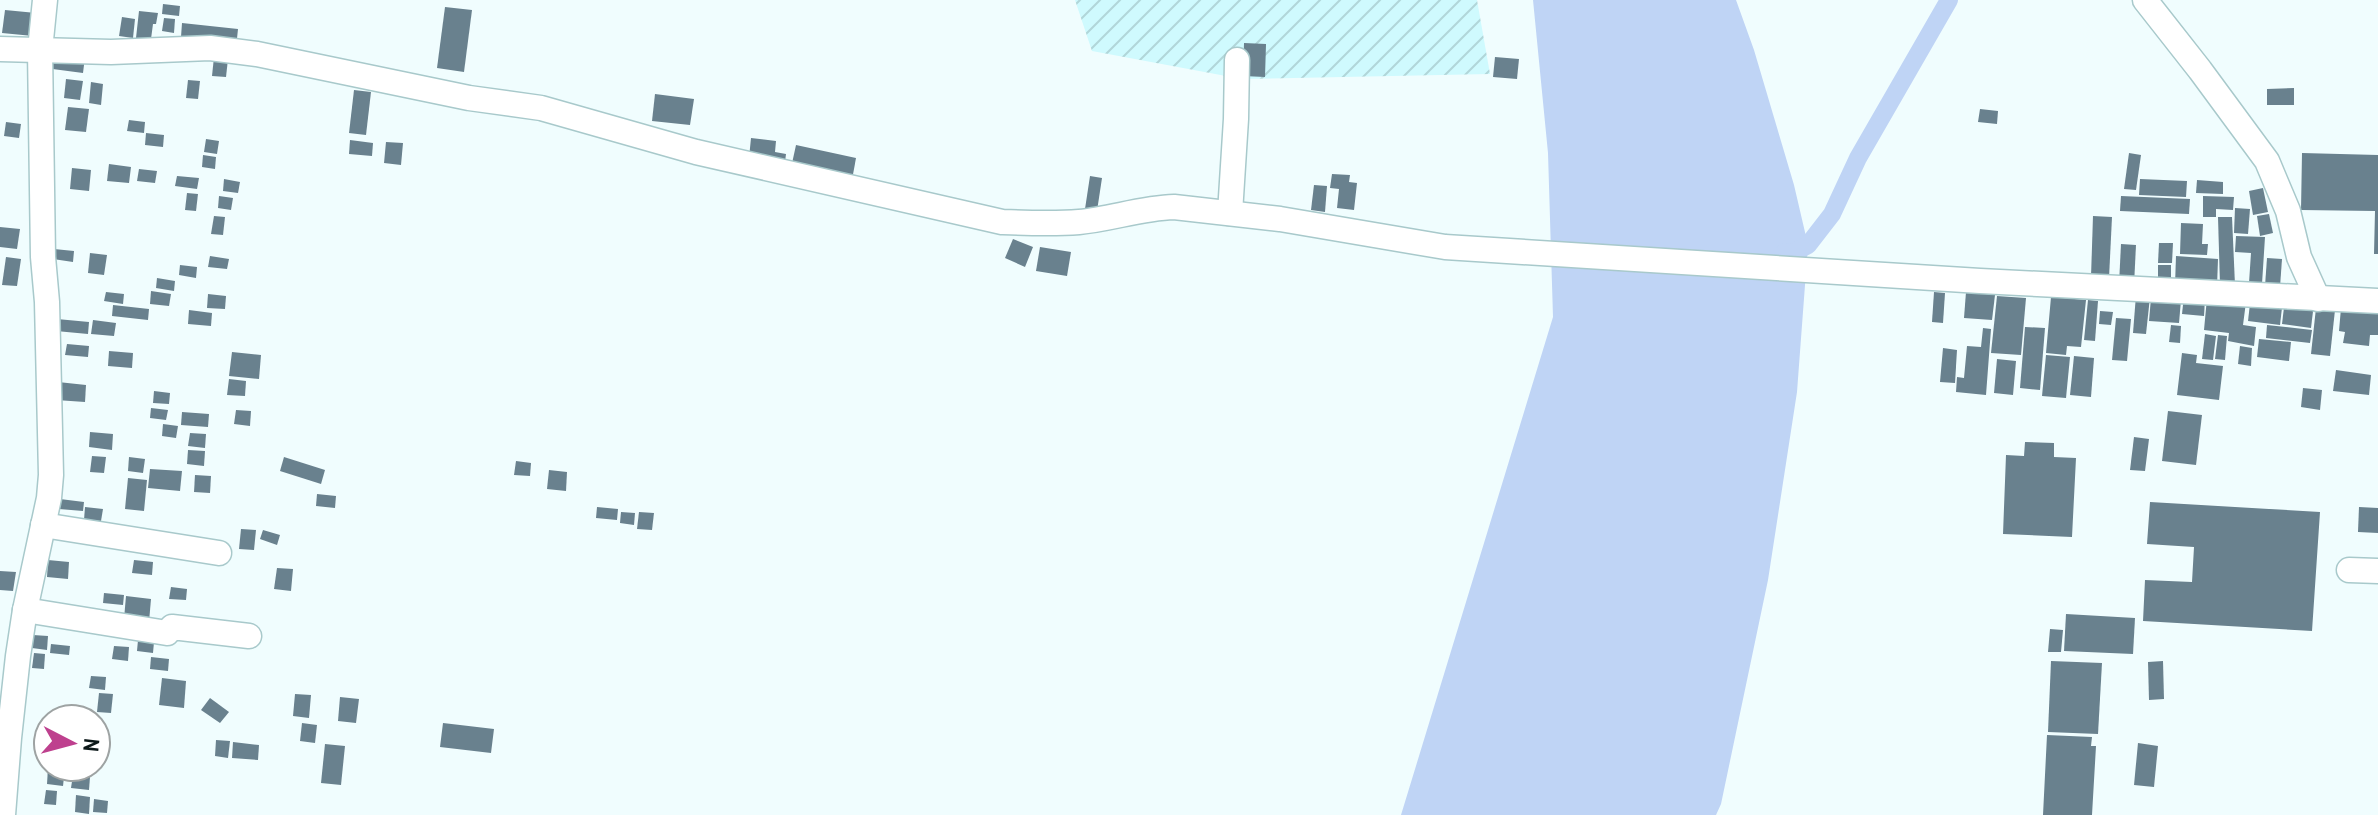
<svg xmlns="http://www.w3.org/2000/svg" width="2378" height="815" font-family="'Archivo Narrow',sans-serif">
  <style>
    .industrial { fill: url(#industrial-furrows) }
    .water { fill: #bfd4f5 }
    .lines { fill: none; stroke-linecap: round; stroke-linejoin: round }
    .canal { stroke: #bfd4f5; stroke-width: 18 }
    .building { fill: #69818e }
    .minor-casing { stroke: #a8c9cb; stroke-width: 27 }
    .minor { stroke: #fff; stroke-width: 24 }
  </style>
  <defs>
    <pattern id="industrial-furrows" width="10" height="10" patternUnits="userSpaceOnUse" patternTransform="scale(2)"><rect width="10" height="10" fill="#cffafe"/><path d="M-1 1l2-2M0 10L10 0M9 11l2-2" fill="none" stroke="#b1d6d9"/></pattern>
  </defs>
  <rect width="100%" height="100%" fill="#f0fdfe"/>
  <path class="industrial" d="M1075,0h402l13,74 -248,5 -150,-28z"/>
  <path class="water" d="M1533,0h203l18,50 40,135 14,60 -11,147 -29,188 -47,224 -5,11h-315l152,-498 -5,-164z"/>
  <g class="lines">
    <path class="canal" d="M1785,252l8,1 15,-8 24,-31 26,-56 91,-158"/>
  </g>
  <g class="building">
    <path d="M163,4l17,2 -1,10 -17,-2z"/>
    <path d="M445,7l27,3 -8,62 -27,-4z"/>
    <path d="M5,10l31,3 -3,23 -31,-3z"/>
    <path d="M139,11l19,2 -2,11h-3l-2,15 -15,-1z"/>
    <path d="M122,17l13,2 -2,19 -14,-2z"/>
    <path d="M164,18l11,1 -1,14 -12,-2z"/>
    <path d="M182,23l56,6 -2,19 -10,-6 -45,-5z"/>
    <path d="M1244,43l22,1 -1,33 -22,-1z"/>
    <path d="M47,52l38,5 -2,16 -38,-5z"/>
    <path d="M214,57l14,2 -2,18 -14,-1z"/>
    <path d="M1495,57l24,2 -2,20 -24,-2z"/>
    <path d="M66,79l17,2 -3,19 -16,-2z"/>
    <path d="M188,80l12,1 -2,18 -12,-1z"/>
    <path d="M91,82l12,2 -2,21 -12,-2z"/>
    <path d="M2294,88v17h-27v-16z"/>
    <path d="M354,90l17,2 -5,43 -17,-2z"/>
    <path d="M655,94l39,5 -4,26 -38,-4z"/>
    <path d="M68,107l21,2 -3,23 -21,-2z"/>
    <path d="M1980,109l18,2 -1,13 -19,-2z"/>
    <path d="M129,120l16,2 -1,11 -17,-2z"/>
    <path d="M6,122l15,2 -2,14 -15,-2z"/>
    <path d="M146,133l18,2 -1,12 -18,-2z"/>
    <path d="M751,138l25,3 -1,11 11,2 -1,8 -36,-4z"/>
    <path d="M206,139l13,2 -2,13 -13,-2z"/>
    <path d="M350,140l23,3 -1,13 -23,-2z"/>
    <path d="M386,142l17,1 -2,22 -17,-2z"/>
    <path d="M796,145l60,13 -4,22 -61,-12z"/>
    <path d="M2129,153l12,2 -5,35 -12,-1z"/>
    <path d="M2302,153l76,2v99h-4l1,-43 -74,-1z"/>
    <path d="M203,155l13,2 -1,12 -13,-2z"/>
    <path d="M109,164l22,3 -2,16 -22,-2z"/>
    <path d="M72,168l19,2 -2,21 -19,-2z"/>
    <path d="M139,169l18,2 -2,12 -18,-2z"/>
    <path d="M1332,174l18,1 -1,7 8,1 -3,27 -17,-2 2,-19 -9,-1z"/>
    <path d="M177,176l22,2 -2,11 -22,-3z"/>
    <path d="M1090,176l12,2 -5,33 -12,-2z"/>
    <path d="M224,179l16,3 -2,11 -15,-2z"/>
    <path d="M2140,179l47,2 -1,16 -47,-2z"/>
    <path d="M2197,180l26,2v12l-27,-1z"/>
    <path d="M1314,185l13,1 -2,26 -14,-2z"/>
    <path d="M2263,188l5,24 -15,3 -4,-24z"/>
    <path d="M187,193l11,1 -2,17 -11,-1z"/>
    <path d="M219,196l14,2 -2,12 -13,-2z"/>
    <path d="M2121,196l69,3 -1,15 -69,-3z"/>
    <path d="M2203,196l31,1 -1,13 -17,-1v8h-13z"/>
    <path d="M2235,208l15,1 -2,25 -14,-1z"/>
    <path d="M2269,214l4,19 -13,3 -3,-20z"/>
    <path d="M214,216l11,1 -2,18 -12,-1z"/>
    <path d="M2093,216l19,1 -3,61 -18,-1z"/>
    <path d="M2218,217h14l3,68h-15z"/>
    <path d="M2181,223l22,1 -1,20h6l-1,11 -27,-1z"/>
    <path d="M0,227l20,2 -3,20 -17,-2z"/>
    <path d="M2236,236l29,1 -3,47 -13,-1 2,-30 -16,-1z"/>
    <path d="M1013,239l20,8 -8,20 -20,-9z"/>
    <path d="M2159,243h14l-1,20h-14z"/>
    <path d="M2121,244l15,1 -2,40 -15,-1z"/>
    <path d="M1040,247l31,5 -4,24 -31,-5z"/>
    <path d="M54,249l20,2 -1,11 -20,-3z"/>
    <path d="M90,253l17,2 -3,20 -16,-2z"/>
    <path d="M210,256l19,3 -2,10 -19,-2z"/>
    <path d="M2176,256l42,3 -1,28 -42,-2z"/>
    <path d="M6,257l15,2 -4,27 -15,-1z"/>
    <path d="M2267,258l15,1 -2,28 -15,-1z"/>
    <path d="M180,265l17,2 -1,11 -17,-3z"/>
    <path d="M2158,265h13v22l-13,-1z"/>
    <path d="M157,278l18,3 -1,10 -18,-3z"/>
    <path d="M151,291l20,3 -2,12 -19,-2z"/>
    <path d="M106,292l18,2 -1,10 -19,-3z"/>
    <path d="M1934,292l11,1 -2,30 -11,-1z"/>
    <path d="M1966,292l29,3 -3,25 -28,-2z"/>
    <path d="M208,294l18,2 -1,13 -18,-1z"/>
    <path d="M2136,295l14,2 -4,37 -13,-1z"/>
    <path d="M2251,295l32,4 -3,26 -32,-4z"/>
    <path d="M1997,296l29,2 -5,57 -30,-2z"/>
    <path d="M2184,296l21,3 -1,17 -22,-2z"/>
    <path d="M2051,297l35,3 -5,47 -14,-1 -1,9 -20,-2z"/>
    <path d="M2151,298l30,2 -2,23 -30,-2z"/>
    <path d="M2207,298l39,4 -3,23 13,2 -2,19 -26,-5 1,-8 -25,-3z"/>
    <path d="M2285,299l29,4 -3,25 -29,-4z"/>
    <path d="M2088,300l10,1 -3,40 -11,-1z"/>
    <path d="M113,305l36,4 -1,11 -36,-4z"/>
    <path d="M2316,308l19,2 -5,46 -19,-2z"/>
    <path d="M2341,308l37,4v23h-8l-1,11 -26,-3 2,-11 -6,-1z"/>
    <path d="M189,310l23,3 -1,13 -23,-2z"/>
    <path d="M2100,311l13,1 -2,13 -12,-1z"/>
    <path d="M2116,318l15,1 -4,42 -15,-1z"/>
    <path d="M57,319l32,3 -1,12 -32,-3z"/>
    <path d="M93,320l23,3 -2,13 -23,-2z"/>
    <path d="M2171,325l10,1 -1,17 -11,-1z"/>
    <path d="M2267,325l45,5 -2,13 -44,-5z"/>
    <path d="M2025,327l20,1 -5,62 -20,-2z"/>
    <path d="M1983,328l8,1 -5,66 -30,-3 1,-15 7,1 3,-32 14,1z"/>
    <path d="M2205,334l11,2 -3,24 -11,-1z"/>
    <path d="M2218,335l9,1 -2,24 -10,-1z"/>
    <path d="M2259,339l32,3 -2,19 -32,-4z"/>
    <path d="M67,344l22,2 -1,11 -23,-2z"/>
    <path d="M2240,346l12,2 -1,18 -13,-2z"/>
    <path d="M1943,348l14,2 -2,33 -15,-1z"/>
    <path d="M109,351l24,2 -1,15 -24,-2z"/>
    <path d="M232,352l29,3 -2,24 -30,-3z"/>
    <path d="M2182,353l15,2 -1,8 27,3 -4,34 -42,-5z"/>
    <path d="M2046,355l24,2 -4,41 -24,-2z"/>
    <path d="M2074,356l20,2 -3,39 -21,-2z"/>
    <path d="M1997,359l19,2 -3,34 -19,-2z"/>
    <path d="M2336,370l35,5 -2,20 -36,-4z"/>
    <path d="M229,379l17,2 -1,15 -18,-1z"/>
    <path d="M58,382l28,3 -1,17 -29,-2z"/>
    <path d="M2303,388l19,2 -2,20 -19,-3z"/>
    <path d="M154,391l16,2 -1,11 -16,-1z"/>
    <path d="M151,408l17,2 -2,10 -16,-2z"/>
    <path d="M236,410l15,1 -1,15 -16,-2z"/>
    <path d="M2168,411l34,4 -6,50 -34,-4z"/>
    <path d="M182,412l27,2 -1,13 -27,-2z"/>
    <path d="M163,424l15,2 -2,12 -14,-2z"/>
    <path d="M90,432l23,2 -1,16 -23,-3z"/>
    <path d="M190,433l16,1 -1,14 -17,-2z"/>
    <path d="M2134,437l15,2 -4,32 -15,-1z"/>
    <path d="M2025,442l29,1v14l22,1 -4,79 -69,-3 3,-79 18,1z"/>
    <path d="M188,450l17,1 -1,15 -17,-2z"/>
    <path d="M92,456l14,1 -2,16 -14,-1z"/>
    <path d="M129,457l16,2 -2,14 -15,-2z"/>
    <path d="M284,457l41,13 -4,14 -41,-13z"/>
    <path d="M516,461l15,2 -1,13 -16,-1z"/>
    <path d="M150,469l32,2 -2,20 -32,-3z"/>
    <path d="M549,470l18,2 -1,19 -19,-2z"/>
    <path d="M195,475l16,1 -1,17 -16,-1z"/>
    <path d="M128,478l19,2 -3,31 -19,-2z"/>
    <path d="M317,494l19,2 -1,12 -19,-2z"/>
    <path d="M60,499l24,3 -1,9 -24,-2z"/>
    <path d="M2150,502l170,10 -8,119 -169,-10 2,-41 47,2 2,-35 -47,-3z"/>
    <path d="M85,507l18,2 -2,12 -17,-1z"/>
    <path d="M597,507l21,2 -1,11 -21,-2z"/>
    <path d="M2359,507l19,1v25l-20,-1z"/>
    <path d="M621,512l14,1 -1,12 -14,-2z"/>
    <path d="M639,512l15,1 -2,17 -15,-1z"/>
    <path d="M241,529l15,1 -2,20 -15,-1z"/>
    <path d="M263,530l17,5 -3,10 -17,-6z"/>
    <path d="M48,560l21,2 -1,17 -21,-2z"/>
    <path d="M134,560l19,2 -1,13 -20,-2z"/>
    <path d="M277,568l16,1 -2,22 -17,-2z"/>
    <path d="M0,571l16,1 -3,19 -13,-1z"/>
    <path d="M171,587l16,2 -1,11 -17,-1z"/>
    <path d="M104,593l20,2 -1,10 -20,-2z"/>
    <path d="M126,596l25,3 -2,23 -25,-3z"/>
    <path d="M2066,614l69,4 -2,36 -69,-3z"/>
    <path d="M2050,629l13,1 -2,22h-13z"/>
    <path d="M33,635l15,1 -1,14 -15,-2z"/>
    <path d="M138,640l16,2 -1,11 -16,-2z"/>
    <path d="M51,644l19,2 -1,9 -19,-2z"/>
    <path d="M114,646l15,1 -1,14 -16,-2z"/>
    <path d="M34,653l11,1 -1,15 -12,-1z"/>
    <path d="M151,657l18,2 -1,12 -18,-2z"/>
    <path d="M2051,661l51,2 -4,71 -50,-2z"/>
    <path d="M2163,661l1,38 -15,1 -1,-38z"/>
    <path d="M91,676l15,1 -1,13 -16,-2z"/>
    <path d="M162,678l24,3 -2,27 -25,-3z"/>
    <path d="M99,693l14,1 -2,19 -14,-1z"/>
    <path d="M295,694l16,1 -2,23 -16,-2z"/>
    <path d="M340,697l19,2 -3,24 -18,-2z"/>
    <path d="M210,698l19,14 -9,11 -19,-13z"/>
    <path d="M302,723l15,2 -2,18 -15,-2z"/>
    <path d="M443,723l51,6 -3,24 -51,-6z"/>
    <path d="M2047,735l45,2 -1,9h5l-4,69h-49z"/>
    <path d="M216,740l14,1 -2,17 -13,-2z"/>
    <path d="M233,742l26,3 -1,15 -26,-2z"/>
    <path d="M2138,743l20,3 -4,41 -20,-2z"/>
    <path d="M325,744l20,2 -4,39 -20,-2z"/>
    <path d="M48,767l17,1 -2,18 -16,-2z"/>
    <path d="M73,775l17,2 -1,13 -18,-2z"/>
    <path d="M46,790l11,1 -1,14 -12,-1z"/>
    <path d="M76,795l14,2 -1,17 -14,-2z"/>
    <path d="M94,799l14,2 -1,12 -14,-1z"/>
  </g>
  <g class="lines">
    <g class="minor-casing">
      <g id="minor">
        <path d="M2145,0l55,70 67,91 21,50 11,46 19,42"/>
        <path d="M0,49l111,3 99,-4 47,6 212,44 72,10 155,44 306,70c26,1 51,2 77,0 32,-3 62,-14 95,-15l106,12 165,28 535,34 398,20"/>
        <path d="M1230,213l6,-94 1,-59"/>
        <path d="M43,525l176,28"/>
        <path d="M2349,570l29,1"/>
        <path d="M25,610l142,23 5,-6 77,9"/>
        <path d="M3,815l6,-77 9,-82 7,-46 24,-112 2,-23 -4,-173 -4,-45 -3,-207 5,-50"/>
      </g>
    </g>
    <use href="#minor" class="minor"/>
  </g>
  <g transform="translate(72 743) rotate(96)"><circle r="38" fill="#ffffff" stroke="#9ea3a3" stroke-width="2"/>
  <path d="M0-6L14 30L0 20L-14 30Z" fill="#be408e"/>
  <text y="-12" font-size="22" font-weight="bold" text-anchor="middle" fill="#0c1819">N</text>
  </g>
</svg>
